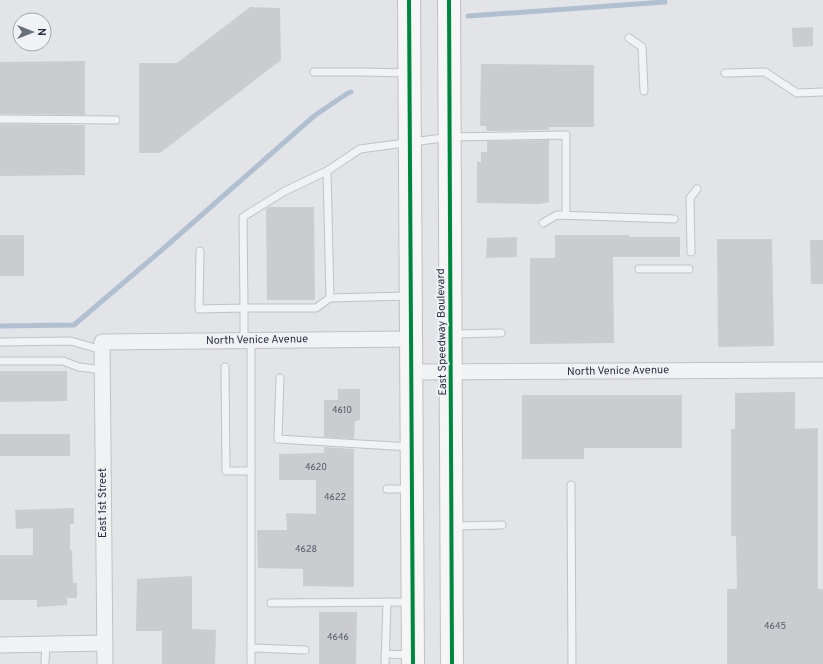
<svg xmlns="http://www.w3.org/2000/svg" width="823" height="664" font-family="Overpass,sans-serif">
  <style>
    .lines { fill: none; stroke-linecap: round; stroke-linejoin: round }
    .stream { stroke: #b1c0d1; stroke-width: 5 }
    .building { fill: #cacccf }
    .service-casing { stroke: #c0c2c5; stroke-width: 9 }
    .minor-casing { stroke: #c0c2c5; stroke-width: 17 }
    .primary-casing { stroke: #bec1c5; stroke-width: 24 }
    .service { stroke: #f1f2f4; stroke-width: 7 }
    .minor { stroke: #f1f2f4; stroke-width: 15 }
    .primary { stroke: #f6f6f6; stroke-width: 22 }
    .cycleway-casing { stroke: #f0f2f6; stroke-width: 6 }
    .cycleway { stroke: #00873e; stroke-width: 4 }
    .labels { text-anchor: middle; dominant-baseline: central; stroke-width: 4; stroke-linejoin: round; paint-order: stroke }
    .number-label { font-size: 9px; fill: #525864 }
    .street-label { font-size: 11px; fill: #293140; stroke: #f0f2f6 }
  </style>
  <rect width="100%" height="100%" fill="#e2e4e7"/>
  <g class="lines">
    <g class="stream">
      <path d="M468,16l197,-14"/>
      <path d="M0,326l74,-1 89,-76 151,-133 34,-23 3,-1"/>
    </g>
  </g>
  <g class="building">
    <path d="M250,7l30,1 1,52 -121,93h-21v-90h38z"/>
    <path d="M813,27v19l-20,1 -1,-19z"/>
    <path d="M85,61v54l-85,-1v-52z"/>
    <path d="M481,64l113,1v62h-46l1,3 -62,1 -1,-5h-6z"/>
    <path d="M0,124l85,1v50l-85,1z"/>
    <path d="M549,140v62l-9,2 -63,-1v-41h4v-10h6v-11z"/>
    <path d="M269,207h45l1,93h-48l-1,-91z"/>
    <rect x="0" y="235" width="24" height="41"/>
    <path d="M555,235h74v2h51v20h-67l1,86 -84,1v-86h25z"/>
    <path d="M517,237v20l-31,1 1,-20z"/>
    <path d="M717,239h55l2,107 -56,1z"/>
    <path d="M810,240h13v44h-12z"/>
    <path d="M0,371h67v30l-67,1z"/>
    <path d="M338,389h22v31l-5,1 -1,18 -30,-2v-37h14z"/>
    <path d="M795,392v37l23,-1v161h5v75h-96v-75h10l-1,-53h-5v-107h4v-36z"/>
    <path d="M522,395h160v53h-98v11h-62z"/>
    <rect x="0" y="434" width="70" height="22"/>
    <path d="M324,447l30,2v138l-51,-1v-17l-45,-1 -1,-38h30l-1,-17 30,1v-34h-37v-26l45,-1z"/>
    <path d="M74,508v16h-4v26h2l1,33h4v15h-10v7l-30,2v-7h-37v-45h33v-27l-17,1 -1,-19z"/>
    <path d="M192,576v53l24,1 -1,34h-53v-33h-26l1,-52z"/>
    <path d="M319,612h38l-1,52h-37z"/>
  </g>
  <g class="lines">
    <g class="service-casing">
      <g id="service">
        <path d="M629,38l13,9 2,44"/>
        <path d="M314,72h46l48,1"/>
        <path d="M725,73l40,-1 32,21 26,-1"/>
        <path d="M0,119l116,1"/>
        <path d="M543,223l14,-8 117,4"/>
        <path d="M200,251l-1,58 45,-1 -1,-91 42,-26 42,-20"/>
        <path d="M691,252l-1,-54 7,-9"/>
        <path d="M639,269h50"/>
        <path d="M408,296l-78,2 -3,-127 33,-22 90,-12 116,-2v80"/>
        <path d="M453,334l48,-1"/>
        <path d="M244,340v-32h72l14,-10"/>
        <path d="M251,340v324"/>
        <path d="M0,342l71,-1 31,9"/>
        <path d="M0,361h63l16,6 24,3"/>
        <path d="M225,367l1,104h25"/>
        <path d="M280,378l-2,61 132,8"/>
        <path d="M571,485l1,179"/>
        <path d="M387,489h22"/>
        <path d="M454,526l48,-1"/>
        <path d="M271,603l140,-1"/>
        <path d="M251,648l54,2"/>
        <path d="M385,654l26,1"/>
        <path d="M45,662l1,-18"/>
        <path d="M385,664l2,-62"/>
      </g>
    </g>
    <g class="minor-casing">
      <g id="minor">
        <path d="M412,372l411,-2"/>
        <path d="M0,645l105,-2"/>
        <path d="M105,664l-3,-322 310,-3"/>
      </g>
    </g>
    <g class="primary-casing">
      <g id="primary">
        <path d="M409,0l4,664"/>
        <path d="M449,0l3,664"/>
      </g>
    </g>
    <use href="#service" class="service"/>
    <use href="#minor" class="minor"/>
    <use href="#primary" class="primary"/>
    <g class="cycleway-casing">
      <g id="cycleway">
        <path d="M409,0l4,664"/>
        <path d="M449,0l3,664"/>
      </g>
    </g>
    <use href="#cycleway" class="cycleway"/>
  </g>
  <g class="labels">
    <g class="number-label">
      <text x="342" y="410">4610</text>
      <text x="316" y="467">4620</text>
      <text x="335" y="497">4622</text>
      <text x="306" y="549">4628</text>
      <text x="775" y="626">4645</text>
      <text x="338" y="637">4646</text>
    </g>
    <g class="street-label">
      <text transform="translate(442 332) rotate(-91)">East Speedway Boulevard</text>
      <text transform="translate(257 340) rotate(-1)">North Venice Avenue</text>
      <text transform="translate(618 371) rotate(-1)">North Venice Avenue</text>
      <text transform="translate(103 503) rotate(-90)">East 1st Street</text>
    </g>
  </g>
  <g transform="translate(32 32) rotate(90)"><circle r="19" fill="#f0f2f6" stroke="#a0a5ad"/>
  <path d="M0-3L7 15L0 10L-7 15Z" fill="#6a707a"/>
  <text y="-6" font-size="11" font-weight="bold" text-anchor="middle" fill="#293140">N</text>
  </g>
</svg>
